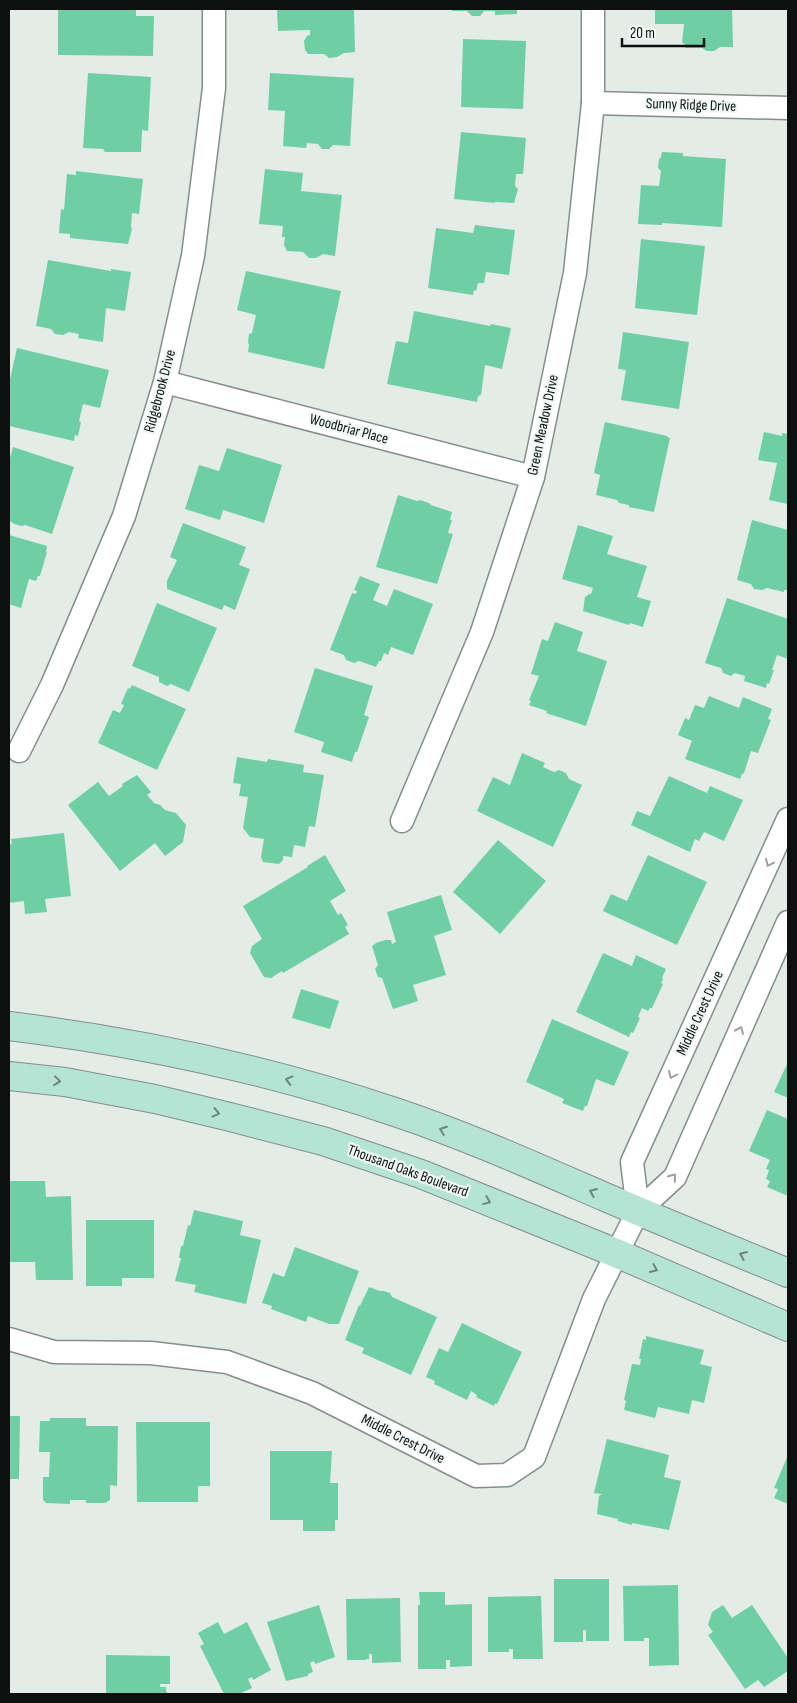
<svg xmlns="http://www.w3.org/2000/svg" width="797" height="1703" font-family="'Sofia Sans Condensed',sans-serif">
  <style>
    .building { fill: #70cea5 }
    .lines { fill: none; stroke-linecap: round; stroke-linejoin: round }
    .street-casing { stroke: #858e89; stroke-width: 25 }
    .secondary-casing { stroke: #858e89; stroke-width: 30 }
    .street { stroke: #fff; stroke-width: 22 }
    .secondary { stroke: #b5e4d5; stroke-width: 28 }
    .oneway { stroke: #9e9f9f }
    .oneway2 { stroke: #69857c }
    .labels { text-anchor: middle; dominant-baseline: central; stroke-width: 4.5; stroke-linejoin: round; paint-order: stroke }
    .street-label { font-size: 15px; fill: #0d100f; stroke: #f0f9f4 }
  </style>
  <rect width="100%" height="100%" fill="#e3ece7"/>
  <g class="building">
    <path d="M58,9h78v7h18l-1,40 -95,-1z"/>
    <path d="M277,9h77l1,43 -11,1 -7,4 -8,1 -5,-4h-16l-3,-4 -1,-9 3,-5 3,-1v-5l-32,1z"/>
    <path d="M452,9h65v5l-22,1v-4h-11l-4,5h-8l-5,-5h-15z"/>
    <path d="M655,9h77l1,38h-13l-6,4h-7l-5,-3h-17v-4l-3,-1 2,-19h-29z"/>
    <path d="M463,39l63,2 -3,68 -62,-2z"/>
    <path d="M88,73l63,4 -3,54 -6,-1 -1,22h-36l-2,-3 -20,-1z"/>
    <path d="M270,73l84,5 -4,68 -17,-1 -4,4h-7l-4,-5 -11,-1 -1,5 -23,-2 2,-35 -17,-1z"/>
    <path d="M461,132l65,6 -3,36h-7l-1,12 3,3 -4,14 -19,-1v1l-41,-4z"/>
    <path d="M662,152l21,1v3l43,3 -4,68 -60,-4v2l-24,-1 3,-39 18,1 2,-15 -3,-3 1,-9 2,-2z"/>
    <path d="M265,169l38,4 -2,18 41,4 -7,61 -12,-2 -7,4h-7l-6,-6 -16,-1 -3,-6 1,-8h-3l1,-11 -24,-2z"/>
    <path d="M76,171l67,8 -4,35 -7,-1 -1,14 1,2 -4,15 -58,-6v-4l-11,-1 2,-24 3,1 3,-36 9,1z"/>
    <path d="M475,225l40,5 -6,45 -23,-3 -2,11h-6l-2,8 -2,-1 -1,5 -45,-7 8,-60 37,5z"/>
    <path d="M641,239l64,7 -8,69 -62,-7z"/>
    <path d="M48,260l63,11v-2l20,3 -6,39 -19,-3 -3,34 -25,-4 1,-4 -10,-2 -6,3 -8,-1 -4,-5 -15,-3z"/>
    <path d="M246,271l95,20 -17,78 -76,-17 1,-7 -1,-3 1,-8 3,-1 4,-18 -19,-5z"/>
    <path d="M414,311l76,15 1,-2 20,4 -9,41 -17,-4 -4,30 -3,1 -1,6 -90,-18 9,-43 12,2z"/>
    <path d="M623,332l66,10 -10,67 -58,-9 5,-30 -8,-1z"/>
    <path d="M17,348l92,22 -9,38 -17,-4 -4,17 2,1 -3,14 -3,-1 -1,6 -65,-15v-42z"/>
    <path d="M605,422l62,14v1l3,1 -16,74 -25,-5v-2l-10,-2 -2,-3 -21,-5 4,-20 -6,-2z"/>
    <path d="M764,432l18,4v-3l6,1v70l-19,-4 8,-37 -19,-3z"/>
    <path d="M13,447l61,20 -22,67 -27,-9 -3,1 -8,-2 -5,-4v-58z"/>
    <path d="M227,448l55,17 -18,58 -41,-13 -3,10 -35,-11 14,-44 20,6z"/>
    <path d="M398,495l19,6 3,-1 9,3 2,2 21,7 -2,8h2l-4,13 5,1 -16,50 -61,-17z"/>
    <path d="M752,520l36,10v55l-1,5h-3v2l-17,-4 -5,2 -8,-1 -3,-5 -14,-4z"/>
    <path d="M183,523l63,24 -7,18 11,4 -15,41 -11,-5 -2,5 -55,-21v-8l10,-21 -7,-3z"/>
    <path d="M578,525l35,11 -6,18 40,12 -10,31 14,4 -8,26 -13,-4 -1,2 -46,-14 2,-14 4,-3h2l2,-6 -31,-9z"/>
    <path d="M9,535l38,11 -1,6h1l-7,24h-2l-2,5 -7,-2 -8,29 -12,-4z"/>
    <path d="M360,576l20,8 -7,16 14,6 7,-17 39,15 -20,51 -22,-8 -3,8 -4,-2 -3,8h-2l-3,6 -17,-6 -5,2 -8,-3 -2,-5 -14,-5 22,-57 4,1 1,-3 -3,-1z"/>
    <path d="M727,598l61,21v40l-11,-4 -5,15h2l-5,14 -2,-1 -1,5 -22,-7 1,-5 -10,-3 -4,3 -8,-3 -2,-5 -16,-5z"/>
    <path d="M157,603l60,25 -28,64 -18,-8 -4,2 -8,-4v-5l-27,-11z"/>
    <path d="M555,622l28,10 -6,19 30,10 -21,65 -40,-13 1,-2 -18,-6 2,-4 -2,-1 10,-24 -8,-2 11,-35 6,2z"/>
    <path d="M315,668l58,18 -9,29 5,2 -12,35h-2l-3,10 -31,-10 3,-10 -30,-10z"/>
    <path d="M132,685l54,24 -29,61 -59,-27 15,-33 7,3 4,-8 -3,-1 7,-16 2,1z"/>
    <path d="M709,696l30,12 4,-11 29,12 -4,10 3,1 -13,33 -7,-2 -7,22 -2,1 -2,5 -55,-20 7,-18 -14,-6 7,-17 4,2 6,-15 9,3z"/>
    <path d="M522,753l23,10 -2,4 11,5 5,-2 7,3 3,6 13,6 -29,62 -76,-36 16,-34 17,8z"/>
    <path d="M237,757l30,5 1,-3 36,6 -1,7 21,3 -9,52 -6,-1 -4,21 -11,-2 -2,12 -9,-1v4l-4,4 -16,-2 -2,-5 3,-18 -14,-2 -7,-9 5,-31 -9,-1 2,-12 -8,-1z"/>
    <path d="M137,775l14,17 -4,3 7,8 6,2 5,5 11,3 10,12 -3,17 -18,14 -10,-13 -35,28 -52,-66 30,-23 11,14 14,-10 -1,-2z"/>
    <path d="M669,776l38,17 3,-7 33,14 -19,41 -20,-9 -5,9 -4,-2 -5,13 -59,-27 6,-14 13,5z"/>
    <path d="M64,833l7,63 -26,3 2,13 -22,2 -1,-13 -15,2v-60l3,2 -1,-6z"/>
    <path d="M498,840l48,41 -46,53 -47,-42z"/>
    <path d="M325,855l21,36 -16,10 8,14 3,-2 7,12 -3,2 4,7 -66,39 -1,-2 -11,7 -7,-1 -14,-24 2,-7 10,-7 -19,-33 65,-39 -1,-1z"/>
    <path d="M648,855l59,27 -30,63 -74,-34 8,-17 16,7z"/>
    <path d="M441,895l11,35 -18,6 12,39 -33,10 5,16 -25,8 -11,-31 -4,-1 -3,-8 3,-4 -6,-19 4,-3 9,-3h6l1,4 4,-2 -9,-30z"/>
    <path d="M603,953l29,13 4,-11 30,14 -4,9 1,1 -2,4 2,1 -11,24h-2l-2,3 -6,-3 -4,9 2,1 -7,15 -2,-1 -2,5 -53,-25z"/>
    <path d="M301,989l38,12 -9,28 -38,-11z"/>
    <path d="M552,1019l77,33 -15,34 -18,-7 -9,27h-2l-2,5 -21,-8 2,-4 -38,-17z"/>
    <path d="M788,1062v36l-14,-6z"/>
    <path d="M767,1110l21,9v77l-21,-9 3,-6 -4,-2 3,-9 -3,-1 4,-9 -21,-9z"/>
    <path d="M9,1181h36l1,16 25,-1 2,84h-37l-1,-18h-26z"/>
    <path d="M194,1210l49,11 -3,14 21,5 -15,64 -52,-12 2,-7 -21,-4 6,-23h-2l2,-12h2l5,-21 2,1z"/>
    <path d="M86,1220h68v58h-32v8h-36z"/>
    <path d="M295,1247l64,24 -20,53h-10l-21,-8 -2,6 -35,-13 1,-3 -10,-3 11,-30 11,4z"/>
    <path d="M369,1287l11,4h4l6,2 2,4 45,20 -26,58 -49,-22 2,-5 -19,-8 14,-35 1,1z"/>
    <path d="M462,1323l60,29 -25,52 -2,-1 -1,3 -18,-9 1,-2 -6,-4 -4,9 -33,-16 1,-3 -9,-4 13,-29 9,4z"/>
    <path d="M646,1336l58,14 -4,14 12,3 -8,36 -12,-3 -3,14 -31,-7 -3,11 -31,-8 2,-9 -2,-1 8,-36 8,1 1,-6h-2l4,-20 3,1z"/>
    <path d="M9,1416h11l-1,63h-10z"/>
    <path d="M50,1418h36v8h32l-1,60 -7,-1v15l-5,3h-19v-3h-16v4l-24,-1 -3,-3v-23h6l1,-25h-11l1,-31h10z"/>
    <path d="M136,1422h74v64h-12v16h-61z"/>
    <path d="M607,1439l62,16 -5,22 17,4 -12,49 -37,-7v2l-14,-4v-2l-21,-5 2,-18 3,-2 -8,-1z"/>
    <path d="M270,1451h62l-2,32h8v37h-3v11h-32v-11h-33z"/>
    <path d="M788,1455v49l-14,-6 4,-9 -4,-1z"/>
    <path d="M554,1579h55v62h-23v-11h-3v12h-29z"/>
    <path d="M678,1585l1,80 -30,1v-28h-5v3h-20l-1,-55z"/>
    <path d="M419,1592h26v13l27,-1v62l-22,1v-7h-4v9h-28v-64h2z"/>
    <path d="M541,1596l2,63h-30v-10h-4v3h-21v-55z"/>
    <path d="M400,1598l1,64 -29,1v-9h-3v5h-3v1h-19l-1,-61z"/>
    <path d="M319,1605l16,52 -20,7 -1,-3 -4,2 3,9 -5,2v2l-22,5 -19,-59z"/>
    <path d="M723,1605l9,13 20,-13 36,53v13l-24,16 -6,-7 -13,9 -37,-54 5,-3 -5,-7 4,-13z"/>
    <path d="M218,1622l6,12 23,-12 24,48 -18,10 -1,-3 -4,2 4,9 -13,6h-15l-24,-48 4,-2 -6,-11z"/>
    <path d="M106,1655l64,1v28h-10v3h6v4l2,3h-62z"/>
  </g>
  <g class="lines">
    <g class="street-casing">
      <g id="street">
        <path d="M593,103l195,5"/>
        <path d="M165,382l368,95"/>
        <path d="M19,751l33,-66 72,-169 41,-134 28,-126 21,-168v-79"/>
        <path d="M402,821l80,-189 51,-155 42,-204 18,-170v-94"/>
        <path d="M638,1211l-6,-49 156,-343"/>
        <path d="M9,1339l45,13 97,1 76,9 85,31 164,83 31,-1 27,-18 60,-158 44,-88 37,-34 113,-255"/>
      </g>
    </g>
    <g class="secondary-casing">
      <g id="secondary">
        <path d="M9,1026c131,16 261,44 386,86 72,24 141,55 210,85 61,26 122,51 183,76"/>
        <path d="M9,1076l56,6 90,17 75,18 93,24 98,33 195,79 172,74"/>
      </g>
    </g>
    <use href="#street" class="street"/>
    <use href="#secondary" class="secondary"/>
  </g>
  <defs><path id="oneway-chevron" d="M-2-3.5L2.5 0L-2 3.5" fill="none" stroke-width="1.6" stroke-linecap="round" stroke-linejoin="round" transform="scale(1.25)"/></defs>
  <g class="oneway">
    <use href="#oneway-chevron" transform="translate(769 863) rotate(115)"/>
    <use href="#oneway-chevron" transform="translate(740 1030) rotate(-66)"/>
    <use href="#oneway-chevron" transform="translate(672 1075) rotate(115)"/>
    <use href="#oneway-chevron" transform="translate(673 1177) rotate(-51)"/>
  </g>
  <g class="oneway2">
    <use href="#oneway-chevron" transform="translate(289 1080) rotate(-165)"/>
    <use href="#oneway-chevron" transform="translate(57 1081) rotate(7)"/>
    <use href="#oneway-chevron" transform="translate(216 1113) rotate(13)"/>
    <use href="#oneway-chevron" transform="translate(443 1130) rotate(-160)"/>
    <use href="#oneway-chevron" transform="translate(593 1192) rotate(-157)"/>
    <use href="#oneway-chevron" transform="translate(487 1201) rotate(22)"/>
    <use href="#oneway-chevron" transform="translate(743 1255) rotate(-157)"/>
    <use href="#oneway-chevron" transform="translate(654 1269) rotate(23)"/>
  </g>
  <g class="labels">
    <g class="street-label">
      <text transform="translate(691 105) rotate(2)">Sunny Ridge Drive</text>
      <text transform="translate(160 391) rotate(-75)">Ridgebrook Drive</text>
      <text transform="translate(543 425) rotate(-78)">Green Meadow Drive</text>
      <text transform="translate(349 429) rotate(15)">Woodbriar Place</text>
      <text transform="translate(700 1013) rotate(-65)">Middle Crest Drive</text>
      <text transform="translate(408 1171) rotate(20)">Thousand Oaks Boulevard</text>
      <text transform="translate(403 1439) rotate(27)">Middle Crest Drive</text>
    </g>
  </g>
  <rect width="797" height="1703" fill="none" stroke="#0d100f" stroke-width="20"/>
  <path d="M622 38v8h82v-8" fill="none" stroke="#0d100f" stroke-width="2.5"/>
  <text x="630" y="38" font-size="15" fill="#0d100f" stroke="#f0f9f4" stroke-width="4" paint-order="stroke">20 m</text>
</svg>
